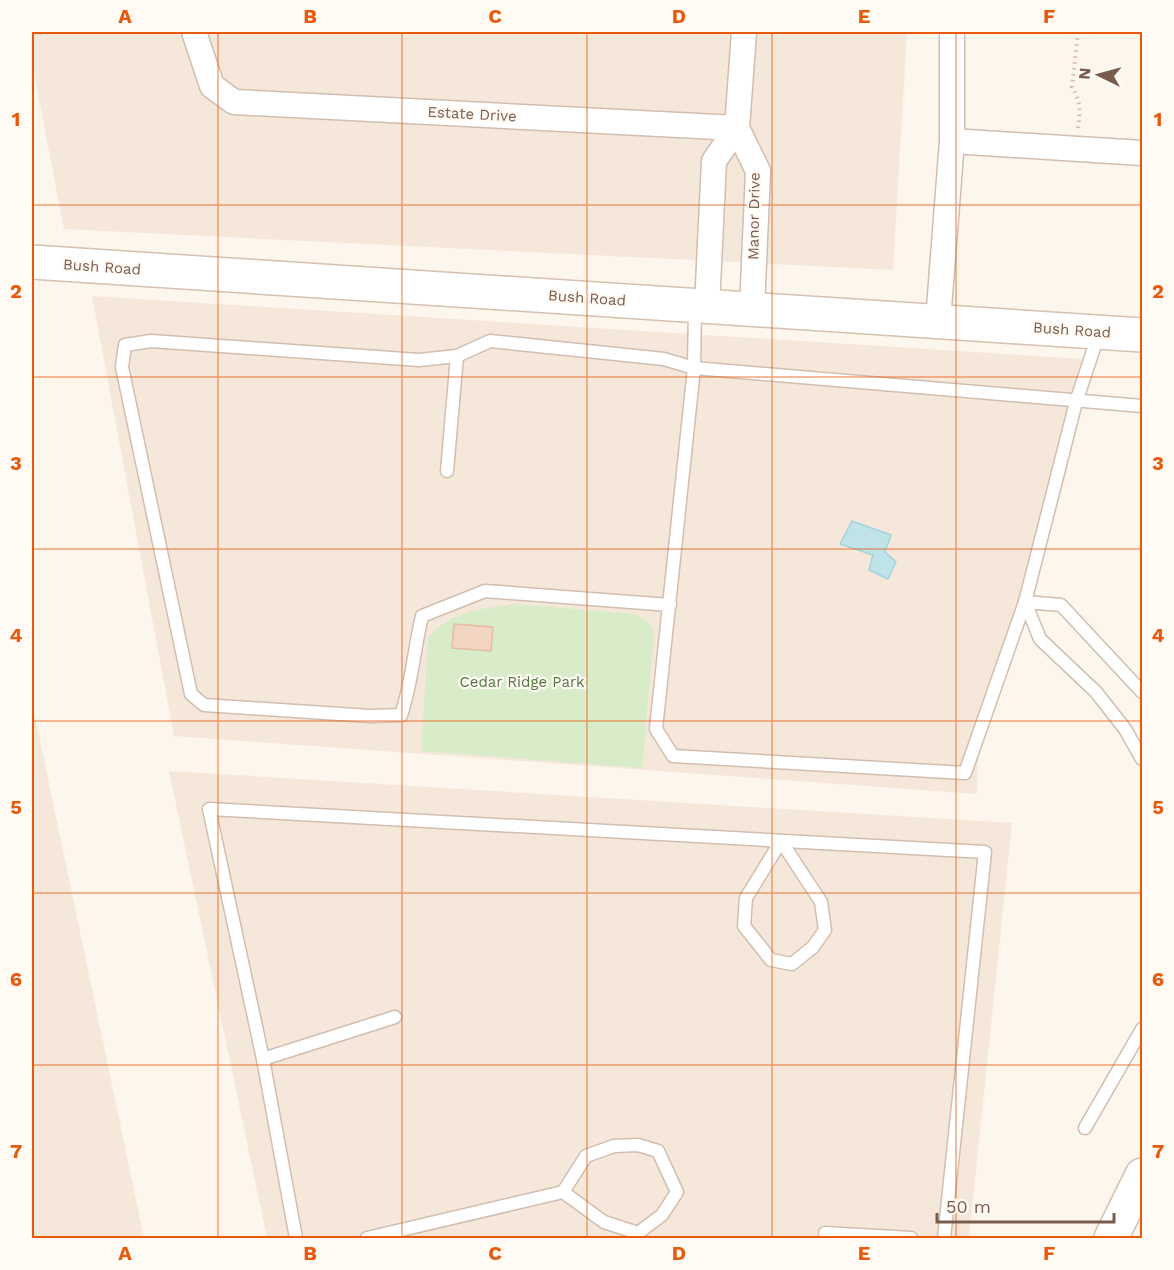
<svg xmlns="http://www.w3.org/2000/svg" width="1174" height="1270" font-family="'Work Sans',sans-serif">
  <style>
    .residential { fill: #f5e8da }
    .green { fill: #d8ecc9 }
    .water { fill: #bfe3e8; stroke: #a5d3da; stroke-width: 1.5 }
    .building { fill: #f3d5c3; stroke: #e6bba3; stroke-width: 1.5 }
    .lines { fill: none; stroke-linecap: round; stroke-linejoin: round }
    .lane-casing { stroke: #d1beb0; stroke-width: 15 }
    .street-casing { stroke: #d1beb0; stroke-width: 27 }
    .secondary-casing { stroke: #d6c0b0; stroke-width: 36 }
    .path { stroke: #d9b8a5; stroke-width: 4; stroke-dasharray: 1.5 4.5; stroke-linecap: butt }
    .lane { stroke: #fff; stroke-width: 12 }
    .street { stroke: #fff; stroke-width: 24 }
    .secondary { stroke: #fff; stroke-width: 33 }
    .grid { fill: none; stroke: #e8590c; stroke-width: 1.5; stroke-opacity: 0.55 }
    .labels { text-anchor: middle; dominant-baseline: central; stroke-width: 4.5; stroke-linejoin: round; paint-order: stroke }
    .street-label { font-size: 15px; fill: #7a5c4d; stroke: #fffaf3 }
    .park-label { font-size: 15px; fill: #537a41; stroke: #fffaf3 }
    .neatline { fill: none; stroke: #e8590c; stroke-width: 2 }
    .grid-label { font-size: 20px; text-anchor: middle; font-weight: bold; fill: #e8590c }
  </style>
  <rect width="100%" height="100%" fill="#fdf6ec"/>
  <g class="residential">
    <path d="M32,32h875l-14,238 -829,-41 -32,-166z"/>
    <path d="M92,296l991,63 -16,112 -30,107 -59,173 -1,43 -803,-58z"/>
    <path d="M32,702l112,536h-112z"/>
    <path d="M169,771l843,52 -43,415h-702z"/>
  </g>
  <path class="green" d="M517,604l118,10c11,5 18,10 19,23l-12,131 -221,-17 7,-113c18,-26 60,-31 89,-34z"/>
  <path class="water" d="M852,521l39,14 -6,17 11,10 -8,17 -19,-9 4,-15 -33,-11z"/>
  <path class="building" d="M454,624l39,3 -2,24 -39,-3z"/>
  <g class="lines">
    <g class="lane-casing">
      <g id="lane">
        <path d="M695,307l-1,61 448,38"/>
        <path d="M447,471l10,-115"/>
        <path d="M670,605l-185,-14 -63,25c-8,33 -10,67 -21,99l-31,1 -166,-11 -13,-11 -69,-327 3,-22 26,-4 268,19 38,-4 33,-15 174,18 30,9 -38,361 17,27 292,17 60,-171 51,-200 23,-69"/>
        <path d="M1142,692l-81,-87 -36,-3 15,37 56,53 29,37 17,30"/>
        <path d="M781,841l40,61 4,28 -12,17 -21,17 -21,-4 -27,-34 2,-28z"/>
        <path d="M263,1059l132,-42"/>
        <path d="M1085,1128l57,-99"/>
        <path d="M563,1192l23,-36 28,-10 24,-1 20,6 19,41 -15,23 -24,18 1,5"/>
        <path d="M296,1238l-33,-179 -54,-250 776,43 -41,386"/>
        <path d="M367,1238l196,-46 41,30 34,11"/>
        <path d="M826,1238l-1,-5 86,5"/>
      </g>
    </g>
    <g class="street-casing">
      <g id="street">
        <path d="M194,32l18,54 22,16 503,26"/>
        <path d="M744,32l-7,96 21,43 -6,138"/>
        <path d="M952,141l190,12"/>
        <path d="M707,306l7,-145 23,-33"/>
        <path d="M938,321l14,-180v-109"/>
      </g>
    </g>
    <g class="secondary-casing">
      <g id="secondary">
        <path d="M32,262l1110,73"/>
        <path d="M1111,1238l31,-63"/>
      </g>
    </g>
    <path class="path" d="M1078,128c2,-16 3,-27 -6,-41l6,-55"/>
    <use href="#lane" class="lane"/>
    <use href="#street" class="street"/>
    <use href="#secondary" class="secondary"/>
  </g>
  <path class="grid" d="M218,32v1206M402,32v1206M587,32v1206M772,32v1206M956,32v1206M32,205h1110M32,377h1110M32,549h1110M32,721h1110M32,893h1110M32,1065h1110"/>
  <g class="labels">
    <g class="street-label">
      <text transform="translate(472 114) rotate(3)">Estate Drive</text>
      <text transform="translate(754 216) rotate(-89)">Manor Drive</text>
      <text transform="translate(102 267) rotate(4)">Bush Road</text>
      <text transform="translate(587 298) rotate(4)">Bush Road</text>
      <text transform="translate(1072 330) rotate(4)">Bush Road</text>
    </g>
    <g class="park-label">
      <text x="522" y="682">Cedar Ridge Park</text>
    </g>
  </g>
  <rect width="1174" height="1270" fill="none" stroke="#fffaf3" stroke-width="66"/>
  <g transform="translate(1099 75) rotate(275)" stroke="#fffaf3" stroke-width="4.5" paint-order="stroke">
  <path d="M0-4.5L10 22L0 15L-10 22Z" fill="#7a5c4d"/>
  <text y="-9" font-size="16" font-weight="bold" text-anchor="middle" fill="#7a5c4d">N</text>
  </g>
  <path d="M937 1213v9h177v-9" fill="none" stroke="#7a5c4d" stroke-width="3"/>
  <text x="946" y="1213" font-size="18" fill="#7a5c4d" stroke="#fffaf3" stroke-width="4.5" paint-order="stroke">50 m</text>
  <rect x="33" y="33" width="1108" height="1204" class="neatline"/>
  <g class="grid-label">
    <text x="125" y="23">A</text>
    <text x="310" y="23">B</text>
    <text x="495" y="23">C</text>
    <text x="679" y="23">D</text>
    <text x="864" y="23">E</text>
    <text x="1049" y="23">F</text>
    <text x="16" y="126">1</text>
    <text x="1158" y="126">1</text>
    <text x="16" y="298">2</text>
    <text x="1158" y="298">2</text>
    <text x="16" y="470">3</text>
    <text x="1158" y="470">3</text>
    <text x="16" y="642">4</text>
    <text x="1158" y="642">4</text>
    <text x="16" y="814">5</text>
    <text x="1158" y="814">5</text>
    <text x="16" y="986">6</text>
    <text x="1158" y="986">6</text>
    <text x="16" y="1158">7</text>
    <text x="1158" y="1158">7</text>
    <text x="125" y="1260">A</text>
    <text x="310" y="1260">B</text>
    <text x="495" y="1260">C</text>
    <text x="679" y="1260">D</text>
    <text x="864" y="1260">E</text>
    <text x="1049" y="1260">F</text>
  </g>
</svg>
